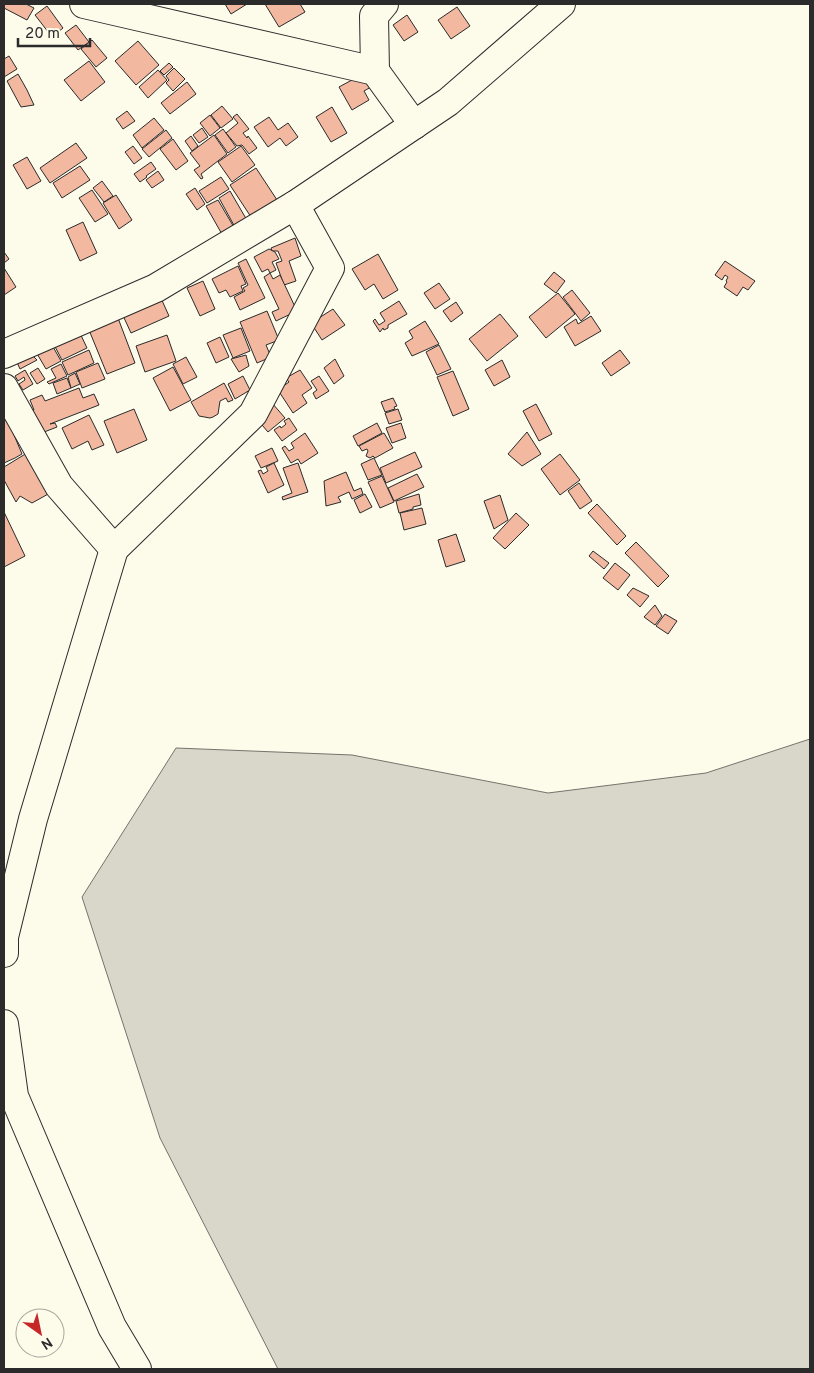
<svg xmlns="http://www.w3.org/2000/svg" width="814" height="1373" font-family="Overpass,sans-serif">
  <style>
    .water { fill: #d8d7c9; stroke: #74746e }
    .building { fill: #f2b8a0; stroke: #2b2b2b }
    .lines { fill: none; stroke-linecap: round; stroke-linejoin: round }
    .minor-casing { stroke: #2b2b2b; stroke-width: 30 }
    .major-casing { stroke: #2b2b2b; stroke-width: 30 }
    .minor { stroke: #fdfbea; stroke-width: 28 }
    .major { stroke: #fdfbea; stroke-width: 28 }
  </style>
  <rect width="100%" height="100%" fill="#fdfbea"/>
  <path class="water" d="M810,739v630h-532l-118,-231 -78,-241 94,-149 176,7 196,38 158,-20z"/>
  <g class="building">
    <path d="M4,4h22l8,4 -7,12 -23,-12z"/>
    <path d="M225,4h22l-16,10z"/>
    <path d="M265,4h35l5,8 -26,15z"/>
    <path d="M47,6l16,22 -11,9 -17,-22z"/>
    <path d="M457,7l13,19 -19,13 -13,-19z"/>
    <path d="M407,15l11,17 -14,9 -11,-16z"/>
    <path d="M76,25l13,17 -11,8 -13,-17z"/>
    <path d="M92,40l15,18 -11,9 -15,-18z"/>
    <path d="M138,41l21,24 -23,20 -21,-24z"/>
    <path d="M9,56l8,13 -13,8v-18z"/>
    <path d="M89,61l16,21 -24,19 -17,-21z"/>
    <path d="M169,63l4,4 -9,8 -4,-4z"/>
    <path d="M174,68l11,11 -12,12 -7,-8 3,-3 -3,-4z"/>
    <path d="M158,70l9,10 -19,18 -9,-11z"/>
    <path d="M18,74l9,16 7,15 -13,2 -14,-26z"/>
    <path d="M363,74l15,9 -14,8 5,9 -17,10 -13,-23z"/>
    <path d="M187,82l9,12 -26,20 -9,-11z"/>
    <path d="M222,106l11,13 -12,9 -10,-13z"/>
    <path d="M332,107l15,26 -16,9 -15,-25z"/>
    <path d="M127,111l8,10 -12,8 -7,-10z"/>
    <path d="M237,114l12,15 -6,4 4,5 1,-2 9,12 -8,6 -7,-9 -5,1 -11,-13 12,-10 -5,-6z"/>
    <path d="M210,115l10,13 -10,8 -10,-13z"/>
    <path d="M269,117l9,13 10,-7 10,14 -12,9 -6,-8 -12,9 -14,-20z"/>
    <path d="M154,118l10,12 -22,18 -9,-13z"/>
    <path d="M202,128l6,9 -9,6 -6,-8z"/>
    <path d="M223,129l13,18 -8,6 -13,-18z"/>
    <path d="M166,130l6,8 -23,19 -7,-8z"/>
    <path d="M214,135l13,19 -26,20 2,4 -2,1 -7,-9 6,-4 -10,-13z"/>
    <path d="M191,136l7,10 -6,5 -7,-10z"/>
    <path d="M173,139l15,22 -12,9 -16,-21z"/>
    <path d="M76,143l11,15 -37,25 -10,-15z"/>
    <path d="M133,146l9,12 -8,6 -9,-12z"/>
    <path d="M241,146l14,19 -23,17 -14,-20z"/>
    <path d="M27,157l14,24 -14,8 -14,-24z"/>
    <path d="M151,162l5,7 -10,7 1,1 -7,5 -6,-8z"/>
    <path d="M80,166l10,14 -28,18 -9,-15z"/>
    <path d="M256,168l23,35 -26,17 -23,-35z"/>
    <path d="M158,171l6,9 -12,8 -6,-8z"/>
    <path d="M221,177l8,12 -22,14 -8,-12z"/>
    <path d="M102,181l11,15 -9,6 -11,-14z"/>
    <path d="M195,188l10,16 -8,6 -11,-16z"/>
    <path d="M92,190l16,24 -13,8 -16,-24z"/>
    <path d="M230,191l18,31 -12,7 -17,-31z"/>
    <path d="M116,195l16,25 -13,9 -16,-26z"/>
    <path d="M218,200l17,29 -12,7 -17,-30z"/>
    <path d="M83,222l14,31 -17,8 -14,-31z"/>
    <path d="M295,238l6,18 -12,5 7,20 -12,4 -8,-22 6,-2 -4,-10h-6l-1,-3z"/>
    <path d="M269,249l6,3 4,7 -7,3 4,8 -6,3 -2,-4 -6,3 -8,-15z"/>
    <path d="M4,252l5,7 -5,4z"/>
    <path d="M378,254l20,36 -15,9 -9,-15 -9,6 -13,-21z"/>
    <path d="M246,259l19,39 -25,12 -6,-13 11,-6 -2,-3 5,-3 -10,-22z"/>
    <path d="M725,261l30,20 -7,9 -5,-3 -6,9 -13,-9 3,-5 -1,-1 2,-4 -3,-2 -3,5 -7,-5z"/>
    <path d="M238,266l8,18 -5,2 2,5 -13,6 -4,-7 -7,3 -7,-14z"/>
    <path d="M4,268l12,19 -12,8z"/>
    <path d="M554,272l11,9 -9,12 -12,-9z"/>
    <path d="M270,273l3,6 7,-4 17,36 -21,10 -4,-9 7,-3 -15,-32z"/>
    <path d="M203,281l12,28 -15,7 -13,-28z"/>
    <path d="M439,283l11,16 -15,10 -11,-16z"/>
    <path d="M572,290l18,23 -9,8 -18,-24z"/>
    <path d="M558,293l17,21 -29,24 -17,-21z"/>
    <path d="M160,296l9,20 -38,17 -11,-24z"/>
    <path d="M399,301l8,13 -19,11v3l-4,2 -1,-2 -3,4 -7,-11 2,-2 4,6 6,-4 -5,-8z"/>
    <path d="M456,302l7,11 -12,9 -8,-11z"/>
    <path d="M333,309l12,16 -23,15 -11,-17z"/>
    <path d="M267,311l12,29 -13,5 5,12 -14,6 -17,-41z"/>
    <path d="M500,314l18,22 -31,25 -18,-22z"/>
    <path d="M591,316l10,15 -26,15 -11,-19 12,-8 2,5z"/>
    <path d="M118,318l17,45 -28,11 -18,-44z"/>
    <path d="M425,321l14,23 -27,12 -7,-13 8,-5 -4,-7z"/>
    <path d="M241,328l9,23 -17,7 -10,-23z"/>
    <path d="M79,331l8,17 -25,12 -10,-19z"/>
    <path d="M167,335l9,26 -31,11 -9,-26z"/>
    <path d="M220,337l9,20 -13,6 -9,-20z"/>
    <path d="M52,345l9,16 -15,8 -10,-17z"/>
    <path d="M439,345l12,24 -14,6 -11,-23z"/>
    <path d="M89,350l5,13 -26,12 -6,-13z"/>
    <path d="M620,350l10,13 -19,13 -9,-13z"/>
    <path d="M28,351l9,9 -17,9 -5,-11z"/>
    <path d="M246,355l3,11 -10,6 -8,-13z"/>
    <path d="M186,357l11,20 -14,7 -10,-20z"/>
    <path d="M335,359l9,17 -10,8 -10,-16z"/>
    <path d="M502,360l8,17 -16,9 -9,-16z"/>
    <path d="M98,363l7,16 -23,9 -6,-16z"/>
    <path d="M61,364l6,12 -18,8 -2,-2 9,-4 -5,-9z"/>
    <path d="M173,367l18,33 -21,11 -17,-33z"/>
    <path d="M38,368l7,11 -8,5 -7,-11z"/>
    <path d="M25,370l8,14 -10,6 -4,-6 6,-4 -1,-3 -6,4 -3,-5z"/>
    <path d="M300,370l12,18 -10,7 5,8 -14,10 -15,-23 11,-8 -3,-4z"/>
    <path d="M453,371l16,38 -16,7 -16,-39z"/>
    <path d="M75,373l5,11 -9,4 -3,-11z"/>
    <path d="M243,376l7,14 -15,9 -7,-15z"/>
    <path d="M319,376l10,15 -13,8 -3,-6 4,-3 -6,-9z"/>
    <path d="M67,378l4,10 -14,6 -4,-11z"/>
    <path d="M224,383l9,17 -5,2 -2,-4 -6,3 -2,13 -5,3 -3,1 -11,-2 -8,-14z"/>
    <path d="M79,388l4,10 11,-4 5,11 -49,19 5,-1 2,4 -18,7 -9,-23 4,-1 -4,-10 12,-5 3,6z"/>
    <path d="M393,398l4,8 -3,1 1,2 -10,3 -4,-10z"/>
    <path d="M272,403l13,15 -17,14 -12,-14z"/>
    <path d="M536,404l16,30 -13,7 -16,-30z"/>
    <path d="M134,409l13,31 -30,13 -13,-32z"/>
    <path d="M398,409l4,11 -13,4 -4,-11z"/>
    <path d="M4,411l18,43 -7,4 -11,5z"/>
    <path d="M89,415l15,30 -12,5 -4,-9 -16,8 -10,-21z"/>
    <path d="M289,418l8,12 -15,11 -8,-11 6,-4 1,2 4,-3 1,-1 -2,-3z"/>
    <path d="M377,423l5,10 -24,13 -5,-10z"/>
    <path d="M401,423l5,15 -14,5 -6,-15z"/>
    <path d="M527,432l14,22 -19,12 -14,-12z"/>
    <path d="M305,433l13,20 -17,11 -3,-5 -7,4 -9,-15 3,-2 4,5 5,-3 -3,-5z"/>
    <path d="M384,433l9,15 -18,10 -2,-2 -3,2 -4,-2 2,-5 -1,-2 -5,2 -3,-5z"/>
    <path d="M272,448l6,13 -17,7 -6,-12z"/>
    <path d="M415,452l7,15 -36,16 -6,-15z"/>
    <path d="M27,453l23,40 -18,10 -12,-7 -4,6 -12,-22v-13z"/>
    <path d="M560,454l20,26 -20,15 -19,-26z"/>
    <path d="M374,458l8,17 -14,5 -7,-16z"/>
    <path d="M274,463l10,22 -16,8 -10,-22 3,-1 2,4 5,-3 -2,-4z"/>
    <path d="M298,463l10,29 -25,8 -1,-3 10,-4 -9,-25z"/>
    <path d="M346,472l8,19 7,-3 2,6 -11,5 -3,-7 -11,5 3,5 -15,4 -2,-25z"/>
    <path d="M417,474l7,13 -30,14 -6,-13z"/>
    <path d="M382,476l12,26 -14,6 -12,-26z"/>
    <path d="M579,483l13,18 -12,8 -12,-18z"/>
    <path d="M365,494l7,13 -12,6 -6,-13z"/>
    <path d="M419,494l2,11 -8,2v2l-14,4 -3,-12z"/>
    <path d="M500,495l8,25 -14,9 -10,-28z"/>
    <path d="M597,504l29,32 -9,9 -29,-32z"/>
    <path d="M422,508l4,16 -22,6 -4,-17z"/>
    <path d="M4,512l21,44 -21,11z"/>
    <path d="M516,513l13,12 -24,24 -12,-11z"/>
    <path d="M456,534l9,27 -19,6 -8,-27z"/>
    <path d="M636,542l33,34 -11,11 -33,-34z"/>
    <path d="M593,551l16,12 -5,6 -15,-13z"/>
    <path d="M615,563l15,12 -12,15 -15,-12z"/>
    <path d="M633,588l16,8 -9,11 -13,-12z"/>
    <path d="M655,605l7,11 -7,9 -11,-8z"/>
    <path d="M665,614l12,7 -9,13 -12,-8z"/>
  </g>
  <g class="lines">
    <g class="minor-casing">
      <g id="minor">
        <path d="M375,71l-1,-55 10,-12"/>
        <path d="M4,354l152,-66 139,-83 153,-103 113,-98"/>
        <path d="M4,388l55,98 55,63 139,-135 77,-146 -35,-63"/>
      </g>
    </g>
    <g class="major-casing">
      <g id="major">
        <path d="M84,4l291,67 39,54"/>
        <path d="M4,953v-16l29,-118 81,-270"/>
        <path d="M4,1024l10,72 98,231 25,42"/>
      </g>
    </g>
    <use href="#minor" class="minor"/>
    <use href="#major" class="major"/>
  </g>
  <rect width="814" height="1373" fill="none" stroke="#2b2b2b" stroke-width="10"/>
  <g transform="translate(40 1333) rotate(147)"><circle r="24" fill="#fdfbea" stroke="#a9a89e"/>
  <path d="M0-4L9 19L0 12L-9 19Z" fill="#c62828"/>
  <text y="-8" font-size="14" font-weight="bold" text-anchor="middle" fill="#2b2b2b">N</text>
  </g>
  <path d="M18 38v8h72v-8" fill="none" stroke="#2b2b2b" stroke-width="2.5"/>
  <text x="25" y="38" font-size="15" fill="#2b2b2b" stroke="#fdfbea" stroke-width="4" paint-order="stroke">20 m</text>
</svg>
